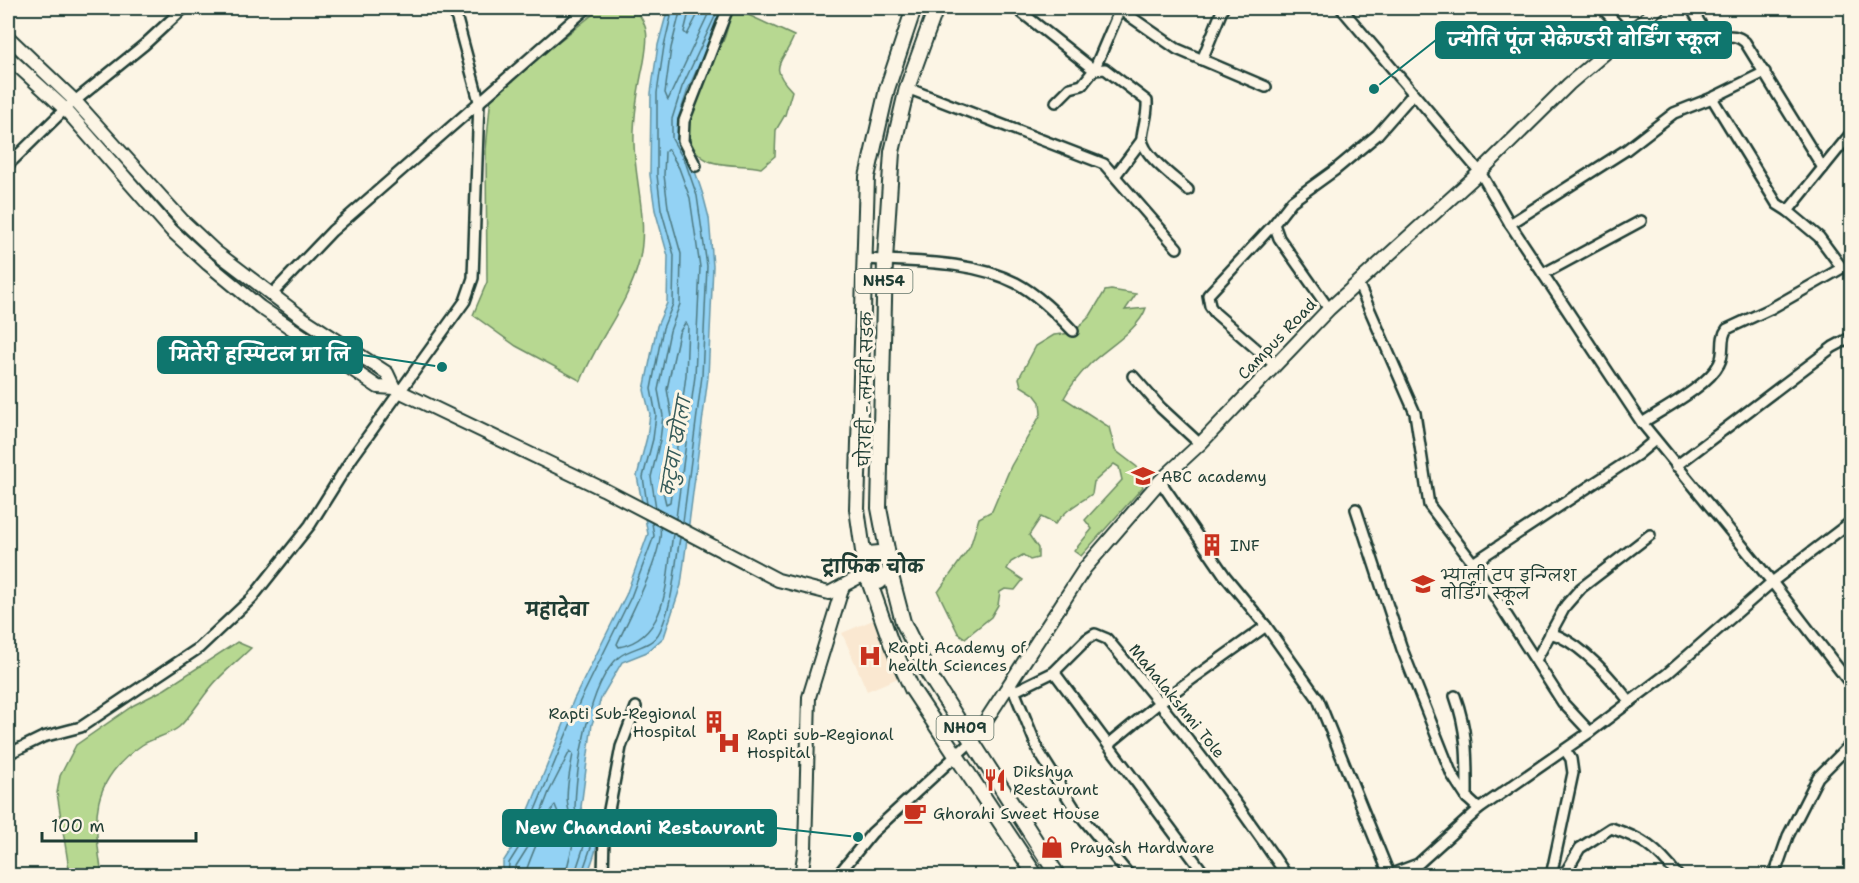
<svg xmlns="http://www.w3.org/2000/svg" width="1859" height="883" font-family="'Shantell Sans','Playpen Sans Deva',sans-serif">
  <style>
    .built { fill: #fae8d1 }
    .green { fill: #b7d891; stroke: #6b8a62; stroke-width: 1.5 }
    .water { fill: #93d2f4; stroke: #6596a7; stroke-width: 1.5 }
    .lines { fill: none; stroke-linecap: round; stroke-linejoin: round }
    .shore { stroke: #4d7981; stroke-width: 1.5 }
    .street-casing { stroke: #1f3d34; stroke-width: 14 }
    .secondary-casing { stroke: #1f3d34; stroke-width: 16 }
    .primary-casing { stroke: #1f3d34; stroke-width: 18 }
    .street { stroke: #fcf5e5; stroke-width: 9 }
    .secondary { stroke: #fcf5e5; stroke-width: 12 }
    .primary { stroke: #fcf5e5; stroke-width: 14 }
    .labels { text-anchor: middle; dominant-baseline: central; stroke-width: 6; stroke-linejoin: round; paint-order: stroke }
    .shield { fill: #fcf5e5; stroke: #617469; stroke-width: 1.5 }
    .shield-label { font-size: 15px; font-weight: bold; fill: #1f3d34 }
    .street-label { font-size: 16px; fill: #1f3d34; stroke: #fcf5e5 }
    .poi-label { font-size: 16px; fill: #1f3d34; stroke: #fcf5e5; text-anchor: start }
    .water-label { font-size: 18px; font-style: italic; fill: #365b5a; stroke: #fcf5e5 }
    .neighbourhood-label { font-size: 18px; font-weight: bold; fill: #1f3d34; stroke: #fcf5e5 }
    .leader { fill: none; stroke: #0f766e; stroke-width: 2 }
    .callout-dot { fill: #0f766e; stroke: #fcf5e5; stroke-width: 2 }
    .callout { fill: #0f766e; stroke: #0f766e; stroke-width: 2 }
    .callout-label { font-size: 18px; text-anchor: middle; font-weight: bold; fill: #fff }
  </style>
  <rect width="100%" height="100%" fill="#fcf5e5"/>
  <filter id="ink" filterUnits="userSpaceOnUse"><feTurbulence type="fractalNoise" baseFrequency=".0167" numOctaves="2"/><feDisplacementMap in="SourceGraphic" scale="12" xChannelSelector="R" yChannelSelector="G"/><feConvolveMatrix kernelMatrix="1 2 1 2 8 2 1 2 1" color-interpolation-filters="sRGB"/></filter>
  <g filter="url(#ink)">
    <path class="built" d="M873,620l25,58 -31,13 -25,-58z"/>
    <g class="green">
      <path d="M601,8h33c16,18 14,31 10,54 -6,27 -11,54 -10,82 1,40 15,77 5,118 -11,43 -42,78 -58,119l-65,-35 -43,-31 14,-33 -1,-132 5,-55z"/>
      <path d="M733,8l61,28c-10,27 -28,28 -2,55l-7,24 -9,15 -1,26 -14,12c-15,-4 -42,-1 -54,-8 -44,-24 5,-92 17,-121 4,-10 5,-21 9,-31z"/>
      <path d="M1111,290l25,4 -11,16 21,-2c-7,22 -40,40 -56,56 -9,9 -20,23 -26,34l45,29 6,23 22,17 6,20 -62,69 -7,-5 18,-22 -7,-9 37,-40 -3,-13 -5,-3 -20,18 -2,12c-14,10 -27,16 -37,30l-14,-7 -12,18 9,13v10l-8,2 -7,-5 -12,7 -4,7 16,11 -8,10 -10,-1 -5,3 -2,13 -7,12 -26,21 -7,-5 -20,-41 32,-45 9,-29 13,-7 19,-45 30,-52 -1,-12 -6,-8 -13,-8 -2,-8 17,-32 18,-11 19,-2 17,-17 15,-25z"/>
      <path d="M237,642l14,6c-13,13 -29,25 -40,39 -11,13 -20,29 -32,40 -11,9 -25,10 -37,18 -53,36 -49,73 -40,130h-32l-13,-82 3,-17 16,-31 58,-40 31,-16z"/>
    </g>
    <path class="water" d="M668,8h57l-37,81 -10,30v18l14,25 11,33 6,23 4,48 -5,111 -27,208 -17,52 -17,15 -25,10 -20,34 -10,28 -11,83 2,7 9,3c10,21 4,35 -4,55l-2,4h-83v-14l13,-20 58,-143 52,-104 22,-61 -11,-58 10,-39 3,-23 -6,-24 13,-64 10,-23 1,-47 -13,-46 -5,-35 1,-82 7,-48z"/>
    <g class="lines">
      <g class="shore">
        <path d="M681,8l-10,40 -6,45 3,7 43,-92"/>
        <path d="M690,8l-6,24 3,3 14,-27"/>
        <path d="M685,323l3,3 -2,49 -16,127 -4,2 -6,-26 9,-36 3,-25 -5,-28 12,-56z"/>
        <path d="M647,504l-4,-27 10,-38 3,-24 -5,-26 12,-61 10,-24 1,-49 -13,-46 -4,-34v-82l7,-47 9,-38"/>
        <path d="M656,508l-5,-31 9,-37 3,-24 -5,-26 12,-59 10,-27 1,-50 -13,-47 -4,-32 1,-23 3,-3 11,19 11,30 10,69 -5,109 -19,142"/>
        <path d="M683,522l19,-146 5,-110 -10,-70 -11,-32 -14,-25v-20l10,-32 37,-79"/>
        <path d="M660,527c5,24 -32,93 -43,117l2,3c51,-10 47,-72 54,-113"/>
        <path d="M508,876l1,-13 12,-19 59,-143 51,-104 23,-61 -2,-13"/>
        <path d="M516,876v-10l12,-19 21,-55 21,-41 3,3c-4,24 -15,61 10,75l2,14 -11,33"/>
        <path d="M525,876c0,-6 26,-68 30,-71l8,20 12,11 -10,40"/>
        <path d="M581,876l11,-32 -4,-21 -10,-5 -3,-10c1,-38 13,-125 44,-151 12,-10 33,-9 41,-26 14,-30 14,-62 20,-93"/>
      </g>
      <g class="street-casing">
        <g id="street">
          <path d="M1016,8l78,62 11,-1 42,32c1,14 -4,25 -5,37 0,17 34,41 46,52"/>
          <path d="M1118,8l59,41 89,38"/>
          <path d="M1341,8l139,164 30,52 132,199 130,159 80,104"/>
          <path d="M1602,8l25,27"/>
          <path d="M1691,8c5,7 10,20 17,25 12,8 23,-3 37,9l78,126"/>
          <path d="M1202,60l21,-52"/>
          <path d="M907,88l197,76 73,84"/>
          <path d="M1712,98l65,106 11,7"/>
          <path d="M1056,102l14,-14 12,-3 12,-15 26,-61"/>
          <path d="M8,165l57,-56 79,-64 40,-37"/>
          <path d="M696,166l-13,-25 1,-20 44,-113"/>
          <path d="M1115,176l27,-36"/>
          <path d="M1274,224l-66,71 2,11 5,7 60,52"/>
          <path d="M1510,224l116,-74 48,-37 38,-15 53,-26"/>
          <path d="M864,259c49,3 107,1 152,24 21,11 40,30 57,48"/>
          <path d="M1543,274l98,-53"/>
          <path d="M1358,283l57,130 14,92 44,58"/>
          <path d="M271,295l61,-64 255,-223"/>
          <path d="M1329,309l-50,-71 -5,-14 18,-23 43,-31 42,-35 36,-41"/>
          <path d="M1133,376l28,32 39,36"/>
          <path d="M1642,423c21,-14 66,-37 77,-59 7,-12 0,-25 8,-35l43,-20 72,-41 -23,-31 -31,-26 64,-79"/>
          <path d="M1676,466l157,-119 19,-10"/>
          <path d="M1160,481l65,95 41,50 52,73 71,175"/>
          <path d="M1356,509l46,140 50,126 15,23 12,11"/>
          <path d="M1550,633c29,8 62,46 80,69"/>
          <path d="M1536,660l30,-55 15,-17 69,-53"/>
          <path d="M1054,672l152,204"/>
          <path d="M1013,688l26,64 36,57 55,67"/>
          <path d="M1015,691l39,-19 33,-33 8,-5 12,5c64,76 124,154 180,237"/>
          <path d="M1455,696c13,36 12,64 12,102"/>
          <path d="M1590,732l-27,-29 -90,-140 164,-108 18,-15"/>
          <path d="M1109,744l51,-42 106,-76"/>
          <path d="M8,754l35,-17 38,-10 118,-79 53,-50 58,-73 42,-67 113,-157 8,-23 6,-177 -25,-93"/>
          <path d="M603,876l1,-40 17,-89 15,-40"/>
          <path d="M837,876l35,-43 101,-93"/>
          <path d="M1386,876l32,-12 61,-55 111,-77 78,-59 104,-91 80,-61"/>
          <path d="M1551,876l22,-103 -2,-14 -6,-9"/>
          <path d="M1558,876l9,-6 13,-22 31,-20c33,11 45,20 67,48"/>
          <path d="M1774,876l14,-40 30,-59 34,-34"/>
        </g>
      </g>
      <g class="secondary-casing">
        <g id="secondary">
          <path d="M8,37l68,65 106,118 34,32 88,67 83,54 7,15 7,4 202,97 175,91 51,13 34,-18"/>
          <path d="M8,57l57,52 106,121 37,34 52,43 118,80 16,1"/>
          <path d="M973,740l112,-172 75,-87 40,-37 129,-135 151,-137 89,-88 89,-76"/>
          <path d="M801,876l4,-27 4,-152 34,-111"/>
        </g>
      </g>
      <g class="primary-casing">
        <g id="primary">
          <path d="M864,558l-7,-49 10,-332 20,-88 27,-81"/>
          <path d="M889,560l-10,-52 6,-248 7,-108 15,-64 29,-80"/>
          <path d="M890,572l13,50 25,51 130,203"/>
          <path d="M869,581l10,1 11,-10 -1,-12 -9,-7 -12,1 -7,9v6l8,12 22,62 21,46 124,187"/>
        </g>
      </g>
      <use href="#street" class="street"/>
      <use href="#secondary" class="secondary"/>
      <use href="#primary" class="primary"/>
    </g>
  </g>
  <defs>
    <g id="school-bare" transform="scale(1.8)"><path d="M0-5L7-2L0 1L-7-2ZM-4 1L0 2.5L4 1V4Q0 6-4 4Z" fill="#c8321e" stroke="#fcf5e5" stroke-width="2.5" paint-order="stroke"/></g>
    <g id="building-bare" transform="scale(1.8)"><path d="M-4-6H4V6H1V3H-1V6H-4ZM-2.5-4.3h1.7v1.8h-1.7ZM.8-4.3h1.7v1.8H.8ZM-2.5-1h1.7V.8h-1.7ZM.8-1h1.7V.8H.8Z" fill="#c8321e" stroke="#fcf5e5" stroke-width="2.5" paint-order="stroke"/></g>
    <g id="hospital-bare" transform="scale(1.8)"><path d="M-5-5h3v3.5h4V-5h3V5h-3V1.5h-4V5h-3Z" fill="#c8321e" stroke="#fcf5e5" stroke-width="2.5" paint-order="stroke"/></g>
    <g id="restaurant-bare" transform="scale(1.8)"><path d="M-5-6h1v4h1v-4h1v4h1v-4h1v5L-1.5 .5V6h-2V.5L-5-1ZM5-6V6H3V1.5H1.5Q1.5-4 5-6Z" fill="#c8321e" stroke="#fcf5e5" stroke-width="2.5" paint-order="stroke"/></g>
    <g id="cafe-bare" transform="scale(1.8)"><path d="M-5.5-4.5H6V0H3Q3 3.5 0 3.5H-2.5Q-5.5 3.5-5.5 0ZM3-3.2v2h1.7v-2ZM-6 4.5H4V6H-6Z" fill="#c8321e" stroke="#fcf5e5" stroke-width="2.5" paint-order="stroke"/></g>
    <g id="shop-bare" transform="scale(1.8)"><path d="M-5-2.5h2.3a2.7 3.5 0 0 1 5.4 0H5L5.5 6h-11ZM-1.5-2.5h3a1.5 2.3 0 0 0-3 0Z" fill="#c8321e" stroke="#fcf5e5" stroke-width="2.5" paint-order="stroke"/></g>
  </defs>
  <g fill-rule="evenodd">
    <use href="#school-bare" x="1143" y="476"/>
    <use href="#building-bare" x="1212" y="545"/>
    <use href="#school-bare" x="1423" y="584"/>
    <use href="#hospital-bare" x="870" y="656"/>
    <use href="#building-bare" x="714" y="722"/>
    <use href="#hospital-bare" x="729" y="743"/>
    <use href="#restaurant-bare" x="995" y="780"/>
    <use href="#cafe-bare" x="915" y="813"/>
    <use href="#shop-bare" x="1052" y="847"/>
  </g>
  <g class="labels">
    <g class="shield">
      <rect x="855.5" y="269" width="57" height="24" rx="4.5"/>
      <rect x="936.5" y="716" width="57" height="24" rx="4.5"/>
    </g>
    <g class="shield-label">
      <text x="884" y="281">NH54</text>
      <text x="965" y="728">NH09</text>
    </g>
    <g class="street-label">
      <text transform="translate(1277 339) rotate(-46)">Campus Road</text>
      <text transform="translate(866 389) rotate(-89)">घोराही - लमही सडक</text>
      <text transform="translate(1177 701) rotate(51)">Mahalakshmi Tole</text>
    </g>
    <g class="poi-label">
      <text x="1161" y="476">ABC academy</text>
      <text x="1230" y="545">INF</text>
      <text x="1441" y="575">भ्याली टप इन्ग्लिश<tspan x="1441" dy="18">वोर्डिंग स्कूल</tspan></text>
      <text x="888" y="647">Rapti Academy of<tspan x="888" dy="18">health Sciences</tspan></text>
      <text x="696" y="713" text-anchor="end">Rapti Sub-Regional<tspan x="696" dy="18">Hospital</tspan></text>
      <text x="747" y="734">Rapti sub-Regional<tspan x="747" dy="18">Hospital</tspan></text>
      <text x="1013" y="771">Dikshya<tspan x="1013" dy="18">Restaurant</tspan></text>
      <text x="933" y="813">Ghorahi Sweet House</text>
      <text x="1070" y="847">Prayash Hardware</text>
    </g>
    <g class="water-label">
      <text transform="translate(676 447) rotate(-80)">कटुवा खोला</text>
    </g>
    <g class="neighbourhood-label">
      <text x="873" y="567">ट्राफिक चोक</text>
      <text x="557" y="610">महादेवा</text>
    </g>
  </g>
  <path class="leader" d="M1374 89L1436 40M442 367L362 355M858 837L776 828"/>
  <g class="callout-dot">
    <circle cx="1374" cy="89" r="6"/>
    <circle cx="442" cy="367" r="6"/>
    <circle cx="858" cy="837" r="6"/>
  </g>
  <g class="callout">
    <rect x="1436" y="22" width="295" height="36" rx="6"/>
    <rect x="158" y="337" width="204" height="36" rx="6"/>
    <rect x="503" y="810" width="273" height="36" rx="6"/>
  </g>
  <g class="callout-label">
    <text x="1584" y="46">ज्योति पूंज सेकेण्डरी वोर्डिंग स्कूल</text>
    <text x="260" y="361">मितेरी हस्पिटल प्रा लि</text>
    <text x="640" y="834">New Chandani Restaurant</text>
  </g>
  <rect width="1859" height="883" fill="none" stroke="#fcf5e5" stroke-width="30"/>
  <rect x="15" y="15" width="1829" height="853" fill="none" stroke="#1f3d34" stroke-width="2" filter="url(#ink)"/>
  <path d="M42 832v9h154v-9" fill="none" stroke="#1f3d34" stroke-width="3"/>
  <text x="51" y="832" font-size="18" fill="#1f3d34" stroke="#fcf5e5" stroke-width="4.5" paint-order="stroke">100 m</text>
</svg>
